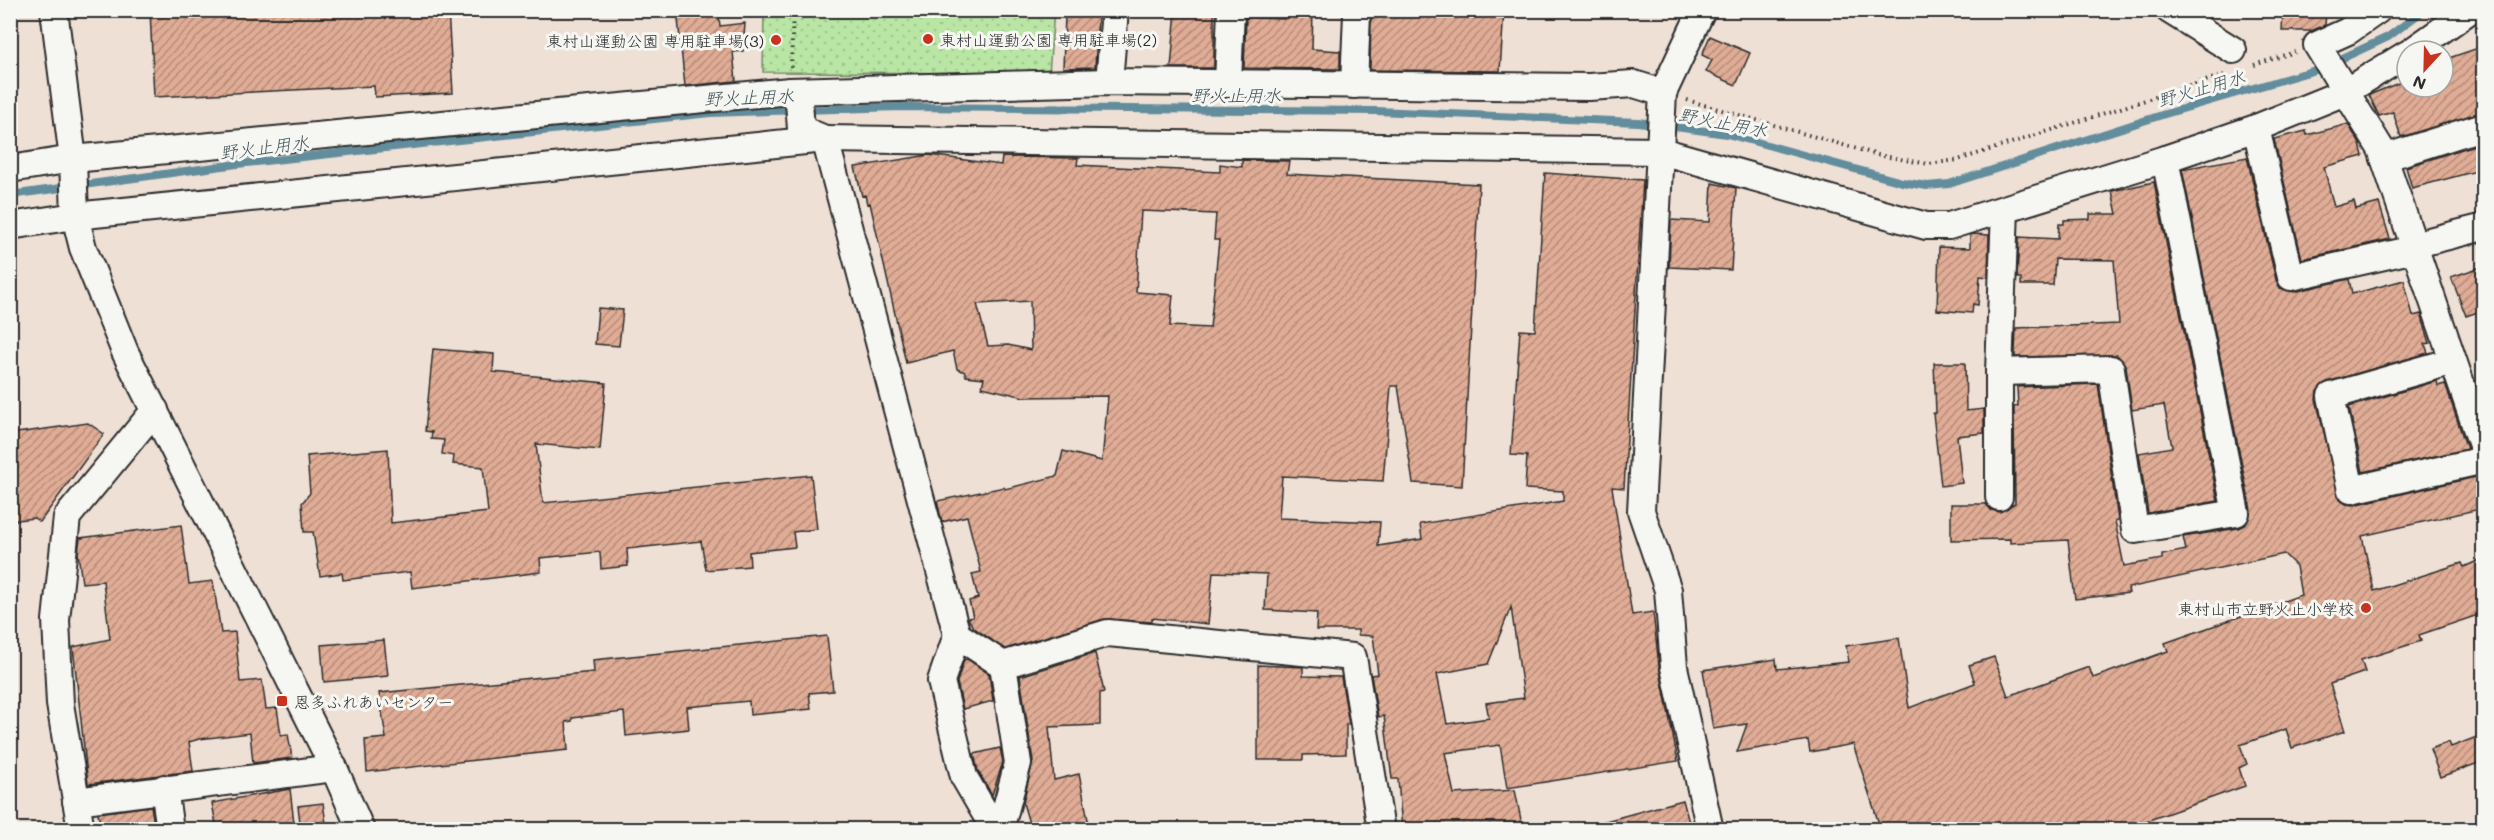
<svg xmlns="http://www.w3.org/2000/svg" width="2494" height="840" font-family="Mali,'Klee One',sans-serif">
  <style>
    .park { fill: url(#park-dots); stroke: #728868; stroke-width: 1.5 }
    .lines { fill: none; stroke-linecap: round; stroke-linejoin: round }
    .stream { stroke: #628d9c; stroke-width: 8 }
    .building { fill: url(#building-hatch); stroke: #2b2b2b; stroke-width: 1.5; fill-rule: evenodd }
    .minor-casing { stroke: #2b2b2b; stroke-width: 30 }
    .path { stroke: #2b2b2b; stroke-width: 4; stroke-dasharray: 1.5 4.5; stroke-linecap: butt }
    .minor { stroke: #f6f6f2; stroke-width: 26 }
    .poi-dot { fill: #c8321e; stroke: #f6f6f2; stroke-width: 2 }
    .labels { text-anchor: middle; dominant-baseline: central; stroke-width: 6; stroke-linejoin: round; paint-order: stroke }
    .poi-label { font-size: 16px; fill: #2b2b2b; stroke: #f6f6f2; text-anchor: start }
    .water-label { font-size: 18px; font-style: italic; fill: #42545a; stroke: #f6f6f2 }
  </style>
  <defs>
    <pattern id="park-dots" width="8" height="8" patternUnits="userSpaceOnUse" patternTransform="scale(1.5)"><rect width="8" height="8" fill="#b9e6a4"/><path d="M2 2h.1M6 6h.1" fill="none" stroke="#9fc58d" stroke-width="1.8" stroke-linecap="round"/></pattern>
    <pattern id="building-hatch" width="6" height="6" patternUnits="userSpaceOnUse" patternTransform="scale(1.5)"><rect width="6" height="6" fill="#e0ac95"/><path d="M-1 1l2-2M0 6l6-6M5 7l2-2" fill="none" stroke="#b68c7a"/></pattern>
  </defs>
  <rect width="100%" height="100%" fill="#efe0d6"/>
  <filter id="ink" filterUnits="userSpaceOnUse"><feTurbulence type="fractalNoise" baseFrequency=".0167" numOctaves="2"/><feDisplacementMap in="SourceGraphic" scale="12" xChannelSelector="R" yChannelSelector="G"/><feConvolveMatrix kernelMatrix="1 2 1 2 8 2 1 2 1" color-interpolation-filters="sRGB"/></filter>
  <g filter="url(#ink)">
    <path class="park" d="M764,11h290l-5,62 -286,-1z"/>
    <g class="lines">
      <path class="stream" d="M10,195l227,-31 473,-51 190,-6 476,4 262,11 89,12 175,48 25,4 22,-2 216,-70 154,-45 69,-32 36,-27"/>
    </g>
    <g class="building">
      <path d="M150,10h298l5,83 -78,4 -1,-11 -220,11z"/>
      <path d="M677,10h41l2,16 25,-3 -2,28 -10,1 3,29 -51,5z"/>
      <path d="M1176,10h38v58h-43z"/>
      <path d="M1285,10h28l-1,39 28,2v18l-96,-1 2,-51 38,2z"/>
      <path d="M1371,10h133l-4,61 -130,-1z"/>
      <path d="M2283,10h43l-1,15 -14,6h-29z"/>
      <path d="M1065,15l33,2 -3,50 -32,1z"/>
      <path d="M1710,36l40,17 -14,32 -30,-13 6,-12 -10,-5z"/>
      <path d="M2484,46v65l-83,26 -8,-25 -14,4 -10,-21 32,-13 2,5h40v-27z"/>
      <path d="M2348,124l12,20 3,12 -39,11 10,40 20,-6 2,8 23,-6 11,36 -88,20 -28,-120 32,-8 1,4z"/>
      <path d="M2484,142v27l-72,19 -6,-21z"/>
      <path d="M929,155l72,10 1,-8 76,1 -1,7 143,7v-8l22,3v-7l47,1 -2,13 192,10 -17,302 -49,-3 -15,-97h-7l-8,95 -101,-5 -3,42 101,4 -2,24 44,-7 -2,-15 143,-23v-10l-38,-2 2,-33 -16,-1 9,-125 15,1 10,-158 98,7 -19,308 -12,-1 20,128 21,-3 6,54 19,95 -171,27 -7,-43 -55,8 9,41 61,-4 8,40h-121l-4,-51h-6l-8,-63 -6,1 -7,-42 7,-1 -5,-38 -15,-1v-5h-42l1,-17 -52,-3 2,-36 -54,-2 -5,52 -56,-6v4l-48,-3 -99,30 -32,-22 -5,-9 5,-1 -4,-16 9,-3 -6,-24 9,-2 -14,-56 -25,6 -5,-21 67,-14 1,2 52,-13 6,-25 39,10 6,-65 -84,1 -42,-10 2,-9 -18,-2 -1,-4 -8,-3 -4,-18 -47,12 -36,-160 -3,1 -2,-9 -3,1 -7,-29zM1141,211l75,3 -2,26h5l-9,88 -40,-2 3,-31 -37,-3zM1030,301l1,49 -23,-5 -20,1 -11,-42zM1511,607l13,91 -38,5 3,15 -42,6 -10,-50 51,-10z"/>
      <path d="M2247,157l29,123 4,8 14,4 55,-13 3,15 52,-14 9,36 8,-2 9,29 -5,1 3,9 -101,29 -10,9 -1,8 24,101 6,4 8,1 126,-29 4,13v19l-122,28 12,55 88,-28 2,4 20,-9v55l-65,22 2,6 -60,19 4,12 -35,12 15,47 -53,17 -6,-19 -46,16 7,19 -8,4 6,18 -124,44h-240l-28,-86 -43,8 -2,-12 -71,12 10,-28 -34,5 -10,-59 73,-11 1,10 72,-7 -3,-16 53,-8 10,70 66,-25 -6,-18 25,-8 14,39 81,-29 4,11 75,-27 -3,-8 136,-48 -5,-29 -12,-12 -156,34 1,5 -54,6 -7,-59 -58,3v-4l-59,1v-36h35l5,6 9,2 15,-9 -1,-96 4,-1 -1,-19 81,-3 20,136 -3,1 9,45 38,-7v-4l24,-5 -3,-13 55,-9 8,-4 5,-14 -69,-341z"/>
      <path d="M2154,182l64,319 -70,12 -9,-60 33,-6 -8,-42 -32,5 -6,-44 -9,-11 -102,2v-4l1,-25 103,-4 -5,-64 -59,-1 -2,26h-32v-7h-4l2,-41 39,2 1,-15h5v-4l26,-1v-5h27l-5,-23z"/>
      <path d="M1712,183l24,5 -5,82 -62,-3 2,-47 39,2z"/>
      <path d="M1974,234l15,1 -1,42 -8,-1 -2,29 -5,-1 -1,9 -35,-3 2,-63 31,1v-13z"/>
      <path d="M2484,266v44l-18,6 -15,-39z"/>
      <path d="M598,308l25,2 -4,36 -24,-2z"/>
      <path d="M433,349l61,5 -1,18 113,11 -6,67 -64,-6 7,59 268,-28 6,54 -24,3 2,15 -46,5 1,14 -44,4 -5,-29 -74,8 1,17 -27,3 -1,-17 -60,6 1,14 -129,16 -2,-16 -67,8 -1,-7 -22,3 -7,-44h-9l-2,-29 8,-10 -3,-37 81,-7 3,74 97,-11 -5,-45 -30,-3 1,-8 -12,-2 2,-14 -13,-1 1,-7 -7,-1z"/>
      <path d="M1934,363h31l1,48 18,-2v24l-27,3 5,47 -21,3 -8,-73h3z"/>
      <path d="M2437,381l1,5 7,-2 22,65 -104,23 -14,-65z"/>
      <path d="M88,423l16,11 -64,88 -6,-4 -24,3v-87z"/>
      <path d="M181,525l8,59 24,-3 8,52 14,-1 5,50 22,-2 4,29 11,-1 4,27 7,-1 4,24 -39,5 -3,-30 -51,6 -10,3 4,29 -105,13 -15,-137 37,-8 -7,-58 -21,2 -4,-30 2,-15z"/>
      <path d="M827,636l6,55 -24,2 2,16 -61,6 -1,-14 -62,6 2,22 -63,7 -2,-24 -52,6v3l-6,1 2,28 -201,22 -2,-32 21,-2 -7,-45 215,-21 -1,-12z"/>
      <path d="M384,640l4,36 -64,6 -3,-37z"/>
      <path d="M1095,653l9,39 -4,1v32l-51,2 5,53 25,-6 11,56h-59l-8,-27 10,-42 -13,-85z"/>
      <path d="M967,659l22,15 4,27 -30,8 -6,-27 7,-22z"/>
      <path d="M1258,665l45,2v9l38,1 8,47 -3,1v29l-43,1v5h-45z"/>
      <path d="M2484,734v27l-44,16 -10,-28 19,-7 2,5z"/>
      <path d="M1000,748l3,14 -11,33 -14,-24 -4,-17z"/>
      <path d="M290,789l4,34 -77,7 -5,-27z"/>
      <path d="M1683,800l8,30h-92l-1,-7z"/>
      <path d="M323,803l4,27h-26l-3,-24z"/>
      <path d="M151,806l4,24h-54l-3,-17z"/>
    </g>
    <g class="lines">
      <g class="minor-casing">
        <g id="minor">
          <path d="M54,10l19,149 2,57 8,32 42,104 209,416 27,62"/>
          <path d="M1702,10l-39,83 -22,418 27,79 6,77 36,163"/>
          <path d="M2169,10l64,40"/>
          <path d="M2378,10l-30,21 -31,14 64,104 103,302"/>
          <path d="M2412,51l58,-41"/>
          <path d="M1109,82l6,-72"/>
          <path d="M1228,84l3,-74"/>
          <path d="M1354,85l3,-71"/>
          <path d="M790,91l9,11 2,27 24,10 132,496 46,30 15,98 -18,67"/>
          <path d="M2256,128l35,149 124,-28"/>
          <path d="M2384,158l100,-32"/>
          <path d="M10,169l63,-10 717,-68 319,-9 480,5 45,-3 29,9"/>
          <path d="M10,226l65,-10 750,-77 836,12 265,75h23l216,-67 91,-31 89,-36 62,-38"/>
          <path d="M2413,245l71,-18"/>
          <path d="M2453,361l-122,35 20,94 133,-30"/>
          <path d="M1999,372l112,-3 24,161 101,-17 -71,-354"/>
          <path d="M1999,497v-125l6,-163"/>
          <path d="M957,635l-16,46 23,96 31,53"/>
          <path d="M1003,665l105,-32 245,24 28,173"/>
          <path d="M164,788l6,42"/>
          <path d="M76,801l258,-33"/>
          <path d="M81,830l-21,-126 -4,-84 11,-103 88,-107"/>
        </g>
      </g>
      <g class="path">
        <path d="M2254,65l41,-13"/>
        <path d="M791,67l2,-57"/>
        <path d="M1687,100l191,55 50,9 30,-4 266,-85"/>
      </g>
      <use href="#minor" class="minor"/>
    </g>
  </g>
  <g class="poi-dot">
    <circle cx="928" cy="39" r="6"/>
    <circle cx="776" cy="40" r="6"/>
    <circle cx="2366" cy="608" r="6"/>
    <rect x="276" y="695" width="12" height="12" rx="3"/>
  </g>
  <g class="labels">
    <g class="poi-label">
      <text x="940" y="39">東村山運動公園 専用駐車場(2)</text>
      <text x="764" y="40" text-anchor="end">東村山運動公園 専用駐車場(3)</text>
      <text x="2354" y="608" text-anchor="end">東村山市立野火止小学校</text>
      <text x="294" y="701">恩多ふれあいセンター</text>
    </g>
    <g class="water-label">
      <text transform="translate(2201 88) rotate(-16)">野火止用水</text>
      <text x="1236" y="95">野火止用水</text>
      <text transform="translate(749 97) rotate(-2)">野火止用水</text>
      <text transform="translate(1723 122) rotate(11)">野火止用水</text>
      <text transform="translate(264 147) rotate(-7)">野火止用水</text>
    </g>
  </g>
  <rect width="2494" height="840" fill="none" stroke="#f6f6f2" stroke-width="36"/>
  <rect x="18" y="18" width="2458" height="804" fill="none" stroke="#2b2b2b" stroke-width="2" filter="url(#ink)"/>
  <g transform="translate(2425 69) rotate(202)"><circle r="28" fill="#f6f6f2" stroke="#a5a5a2" stroke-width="1.5"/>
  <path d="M0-4.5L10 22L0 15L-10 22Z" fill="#c8321e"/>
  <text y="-9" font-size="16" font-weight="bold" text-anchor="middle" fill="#2b2b2b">N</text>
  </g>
</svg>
